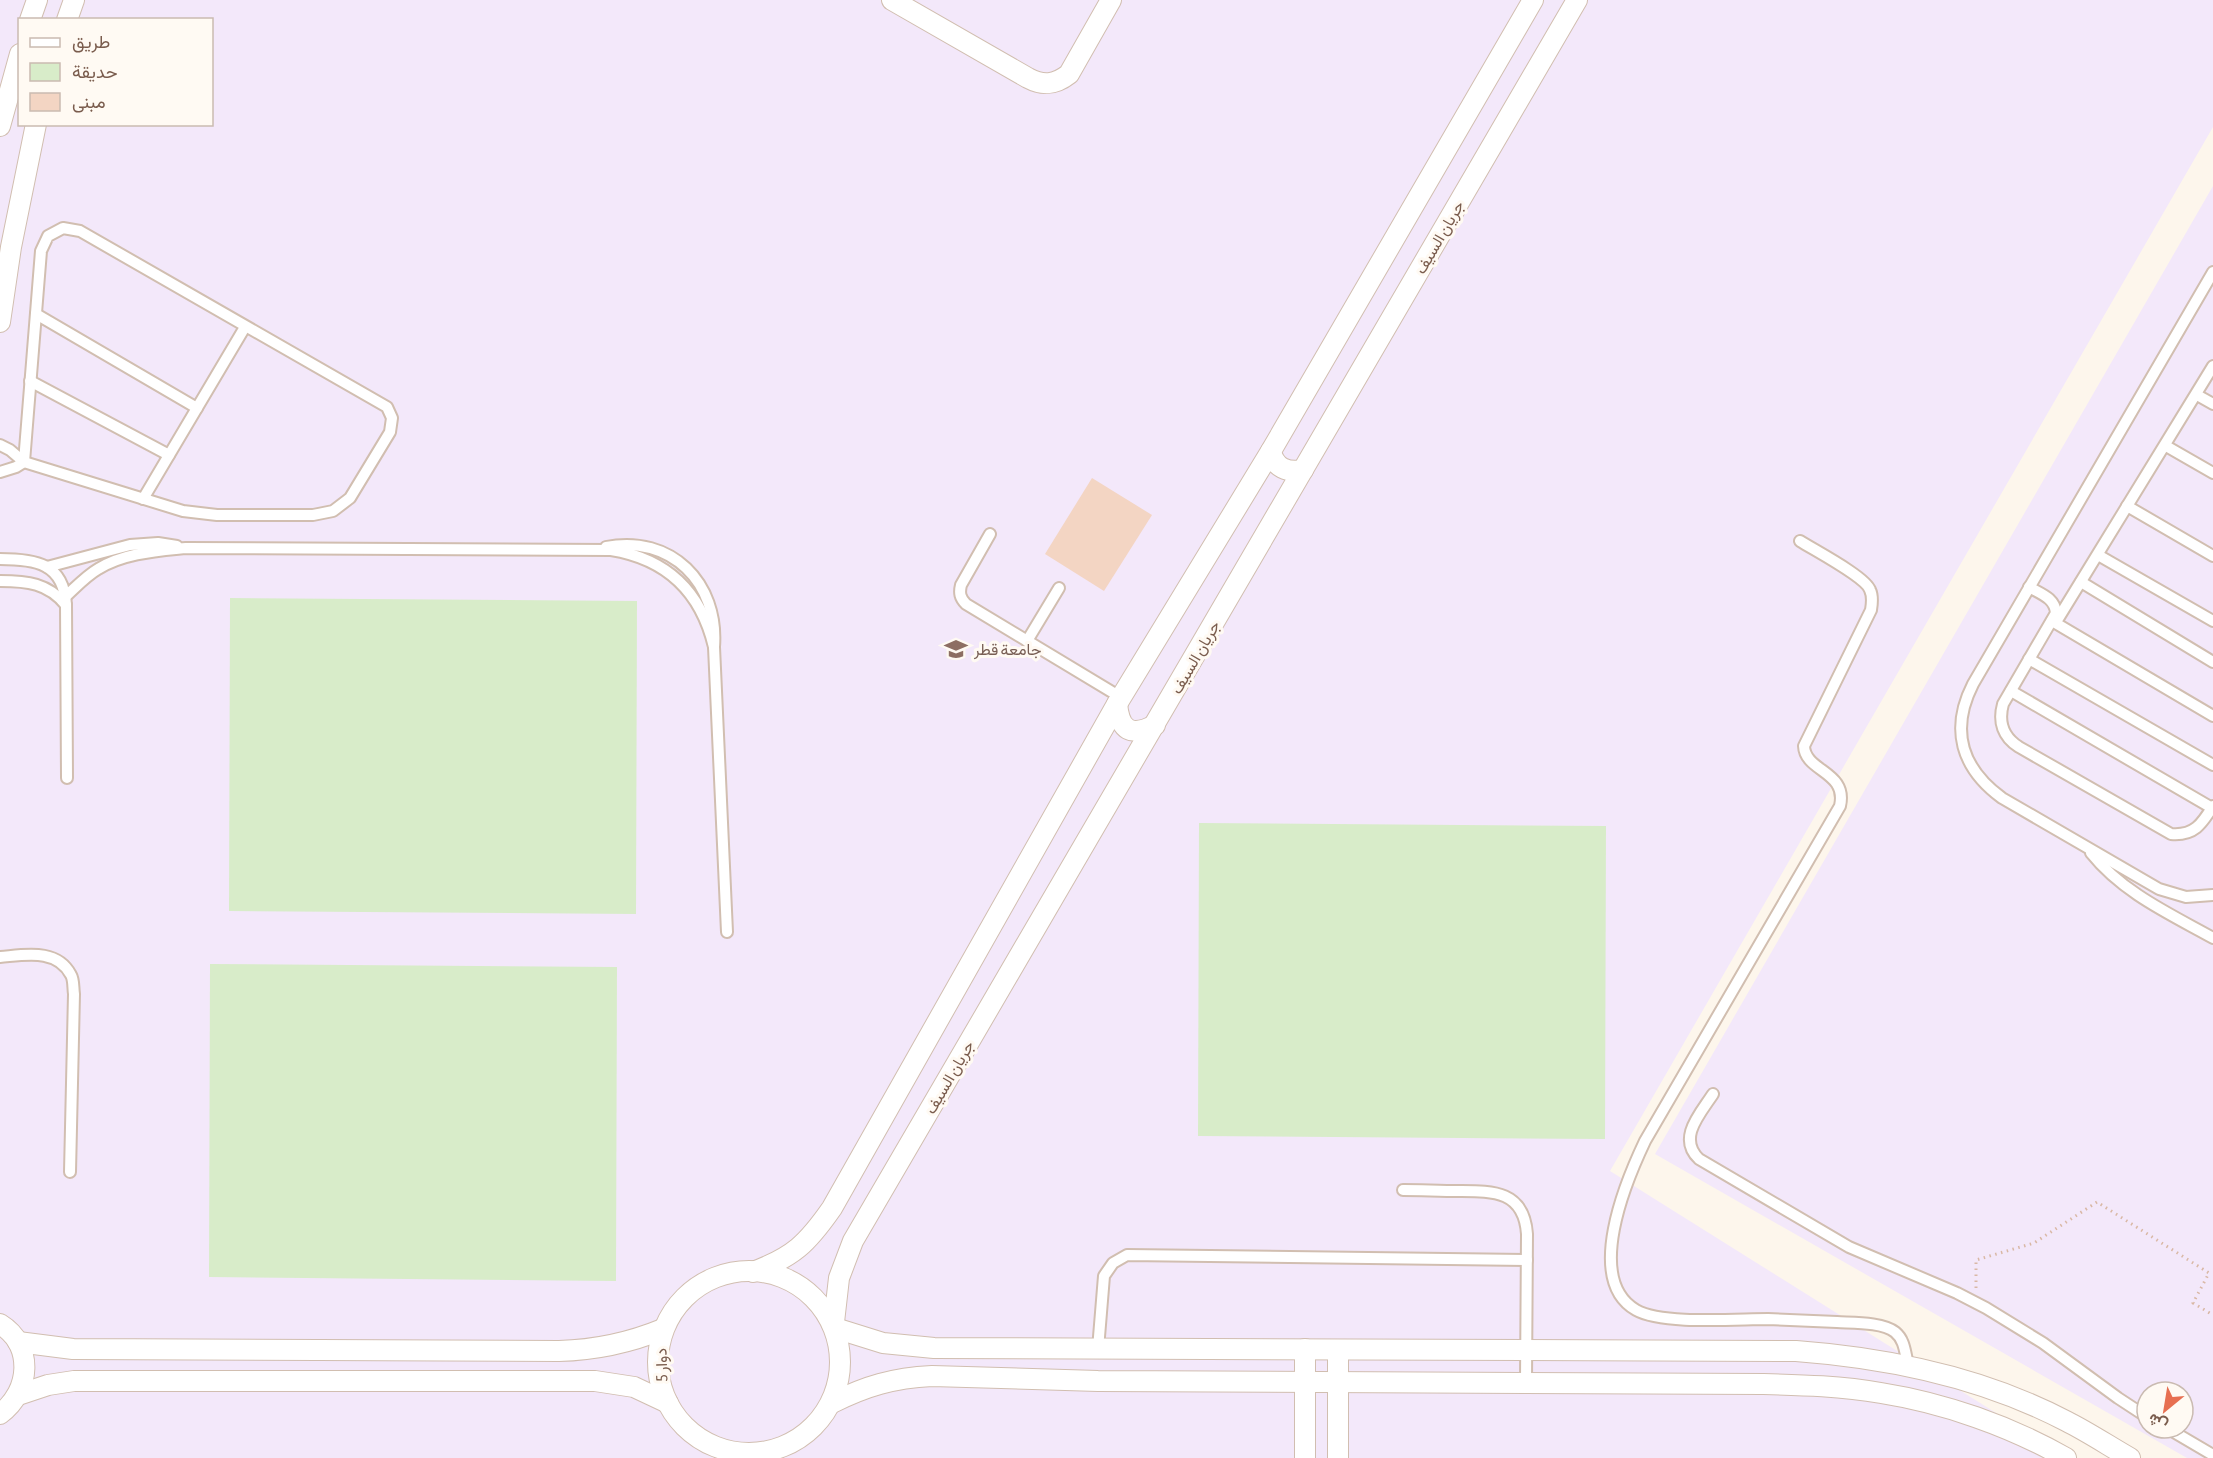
<svg xmlns="http://www.w3.org/2000/svg" width="2213" height="1458" font-family="'Asap Condensed',Vazirmatn,sans-serif">
  <style>
    .education { fill: #f3e8fa; fill-rule: evenodd }
    .green { fill: #d8ecc9 }
    .building { fill: #f3d5c3 }
    .lines { fill: none; stroke-linecap: round; stroke-linejoin: round }
    .service-casing { stroke: #d1beb0; stroke-width: 14 }
    .minor-casing { stroke: #d1beb0; stroke-width: 22 }
    .path { stroke: #d9b8a5; stroke-width: 3; stroke-dasharray: 1.5 4.5; stroke-linecap: butt }
    .service { stroke: #fff; stroke-width: 10 }
    .minor { stroke: #fff; stroke-width: 20 }
    .labels { text-anchor: middle; dominant-baseline: central; stroke-width: 6; stroke-linejoin: round; paint-order: stroke }
    .street-label { font-size: 16px; fill: #7a5c4d; stroke: #fffaf3 }
    .education-label { font-size: 16px; fill: #785e54; stroke: #fffaf3; text-anchor: start }
  </style>
  <rect width="100%" height="100%" fill="#fdf6ec"/>
  <g class="education">
    <path d="M0,0h2213v127l-603,1044 458,287h-2068zM20,20h192v104h-192z"/>
    <path d="M2213,186v1272h-26l-532,-304zM2147,1392h36v36h-36z"/>
  </g>
  <g class="green">
    <path d="M230,598l407,3 -1,313 -407,-3z"/>
    <path d="M1199,823l407,3 -1,313 -407,-3z"/>
    <path d="M210,964l407,3 -1,314 -407,-4z"/>
  </g>
  <path class="building" d="M1092,478l60,37 -48,76 -59,-37z"/>
  <g class="lines">
    <g class="service-casing">
      <g id="service">
        <path d="M63,228l17,3 307,176 5,11 -2,14 -40,66 -17,13 -20,4h-96l-34,-4 -159,-49 17,-211 7,-15z"/>
        <path d="M2213,272l-240,412c-23,45 -12,84 29,114l157,91 27,8 27,-2"/>
        <path d="M36,314l161,94"/>
        <path d="M30,381l139,74"/>
        <path d="M2197,395l16,9"/>
        <path d="M0,445l10,5 14,12 -8,5 -16,5"/>
        <path d="M2166,446l47,27"/>
        <path d="M143,499l102,-172"/>
        <path d="M2127,506l86,50"/>
        <path d="M990,534l-29,51c-2,8 -1,13 5,19l156,94"/>
        <path d="M1800,541c14,9 66,36 70,49 3,6 2,14 1,20l-67,136c1,26 44,25 36,60l-195,335c-19,40 -61,139 -9,169 26,15 100,9 132,9 23,1 46,2 69,3 15,1 46,0 58,10 10,8 10,21 13,33"/>
        <path d="M606,547c65,-13 113,36 108,100l13,285"/>
        <path d="M2098,555l115,66"/>
        <path d="M0,559c35,0 64,4 66,46l1,173"/>
        <path d="M47,567l83,-22 28,-2 19,3"/>
        <path d="M0,581c27,0 48,2 66,24"/>
        <path d="M2081,582l132,80"/>
        <path d="M2029,587c12,7 26,11 27,26l-53,91c-5,18 0,33 16,43l152,87c23,2 31,-10 42,-28"/>
        <path d="M65,597c11,-10 21,-21 33,-28 26,-16 59,-18 88,-21l425,2c56,9 90,42 103,97"/>
        <path d="M2052,621l161,95"/>
        <path d="M2056,622l157,-256"/>
        <path d="M1027,641l32,-53"/>
        <path d="M2029,659l184,106"/>
        <path d="M2011,691l201,117"/>
        <path d="M2091,853c32,40 79,61 122,85"/>
        <path d="M0,957c25,-2 57,-9 71,18 3,5 2,13 3,19l-4,178"/>
        <path d="M1713,1094c-13,20 -36,44 -14,65l150,88 108,46 29,15 57,35 75,55 29,19"/>
        <path d="M1403,1190c18,0 37,1 56,1 33,0 65,-1 68,43l-1,148"/>
        <path d="M1098,1349l6,-73 9,-13 14,-8 400,5"/>
        <path d="M2167,1428l46,27"/>
      </g>
    </g>
    <g class="minor-casing">
      <g id="minor">
        <path d="M892,0l136,78c15,8 27,7 41,-4l42,-74"/>
        <path d="M30,20l7,-20"/>
        <path d="M67,20l7,-20"/>
        <path d="M0,126l20,-72"/>
        <path d="M0,322l11,-75 25,-123"/>
        <path d="M1271,451c3,17 17,22 32,19"/>
        <path d="M1117,704c3,27 14,33 38,21"/>
        <circle cx="749" cy="1362" r="91"/>
        <path d="M753,1272c40,-15 54,-28 79,-64l285,-504 154,-253 262,-451"/>
        <path d="M834,1322l5,-44 14,-37 724,-1241"/>
        <path d="M0,1324c34,21 31,67 0,90"/>
        <path d="M835,1328l48,15 51,5 862,3c94,7 186,26 270,70 22,11 43,25 64,37"/>
        <path d="M18,1342l55,7 486,2c37,-1 70,-8 104,-22"/>
        <path d="M18,1395l30,-10 26,-4h521l39,6 34,16"/>
        <path d="M832,1403c34,-17 61,-25 100,-27l166,5 665,3c39,1 79,2 118,9 63,10 129,33 185,65"/>
        <path d="M1305,1458v-109"/>
        <path d="M1338,1458v-108"/>
      </g>
    </g>
    <path class="path" d="M1976,1288v-28l58,-17 63,-41 112,71 -16,30 20,12"/>
    <use href="#service" class="service"/>
    <use href="#minor" class="minor"/>
  </g>
  <defs>
    <g id="university-bare" transform="scale(1.8)"><path d="M0-5L7-2L0 1L-7-2ZM-4 1L0 2.5L4 1V4Q0 6-4 4Z" fill="#8d6e63" stroke="#fffaf3" stroke-width="2.5" paint-order="stroke"/></g>
  </defs>
  <g fill-rule="evenodd">
    <use href="#university-bare" x="956" y="649"/>
  </g>
  <g class="labels">
    <g class="street-label">
      <text transform="translate(1439 237) rotate(-60)">جريان السيف</text>
      <text transform="translate(1195 657) rotate(-60)">جريان السيف</text>
      <text transform="translate(949 1077) rotate(-60)">جريان السيف</text>
      <text transform="translate(661 1365) rotate(-92)">دوار 5</text>
    </g>
    <g class="education-label">
      <text x="974" y="649">جامعة قطر</text>
    </g>
  </g>
  <rect x="18" y="18" width="195" height="108" fill="#fffaf3" stroke="#cabbb1" stroke-width="1.5"/>
  <rect x="30" y="38" width="30" height="9" fill="#ffffff" stroke="#cabbb1" stroke-width="1.5"/>
  <text x="72" y="48" font-size="18" fill="#7a5c4d">طريق</text>
  <rect x="30" y="63" width="30" height="18" fill="#d8ecc9" stroke="#cabbb1" stroke-width="1.5"/>
  <text x="72" y="78" font-size="18" fill="#7a5c4d">حديقة</text>
  <rect x="30" y="93" width="30" height="18" fill="#f3d5c3" stroke="#cabbb1" stroke-width="1.5"/>
  <text x="72" y="108" font-size="18" fill="#7a5c4d">مبنى</text>
  <g transform="translate(2165 1410) rotate(210)"><circle r="28" fill="#fffaf3" stroke="#cabbb1" stroke-width="1.5"/>
  <path d="M0-4.5L10 22L0 15L-10 22Z" fill="#e76f51"/>
  <text y="-9" font-size="16" font-weight="bold" text-anchor="middle" fill="#7a5c4d">ش</text>
  </g>
</svg>
